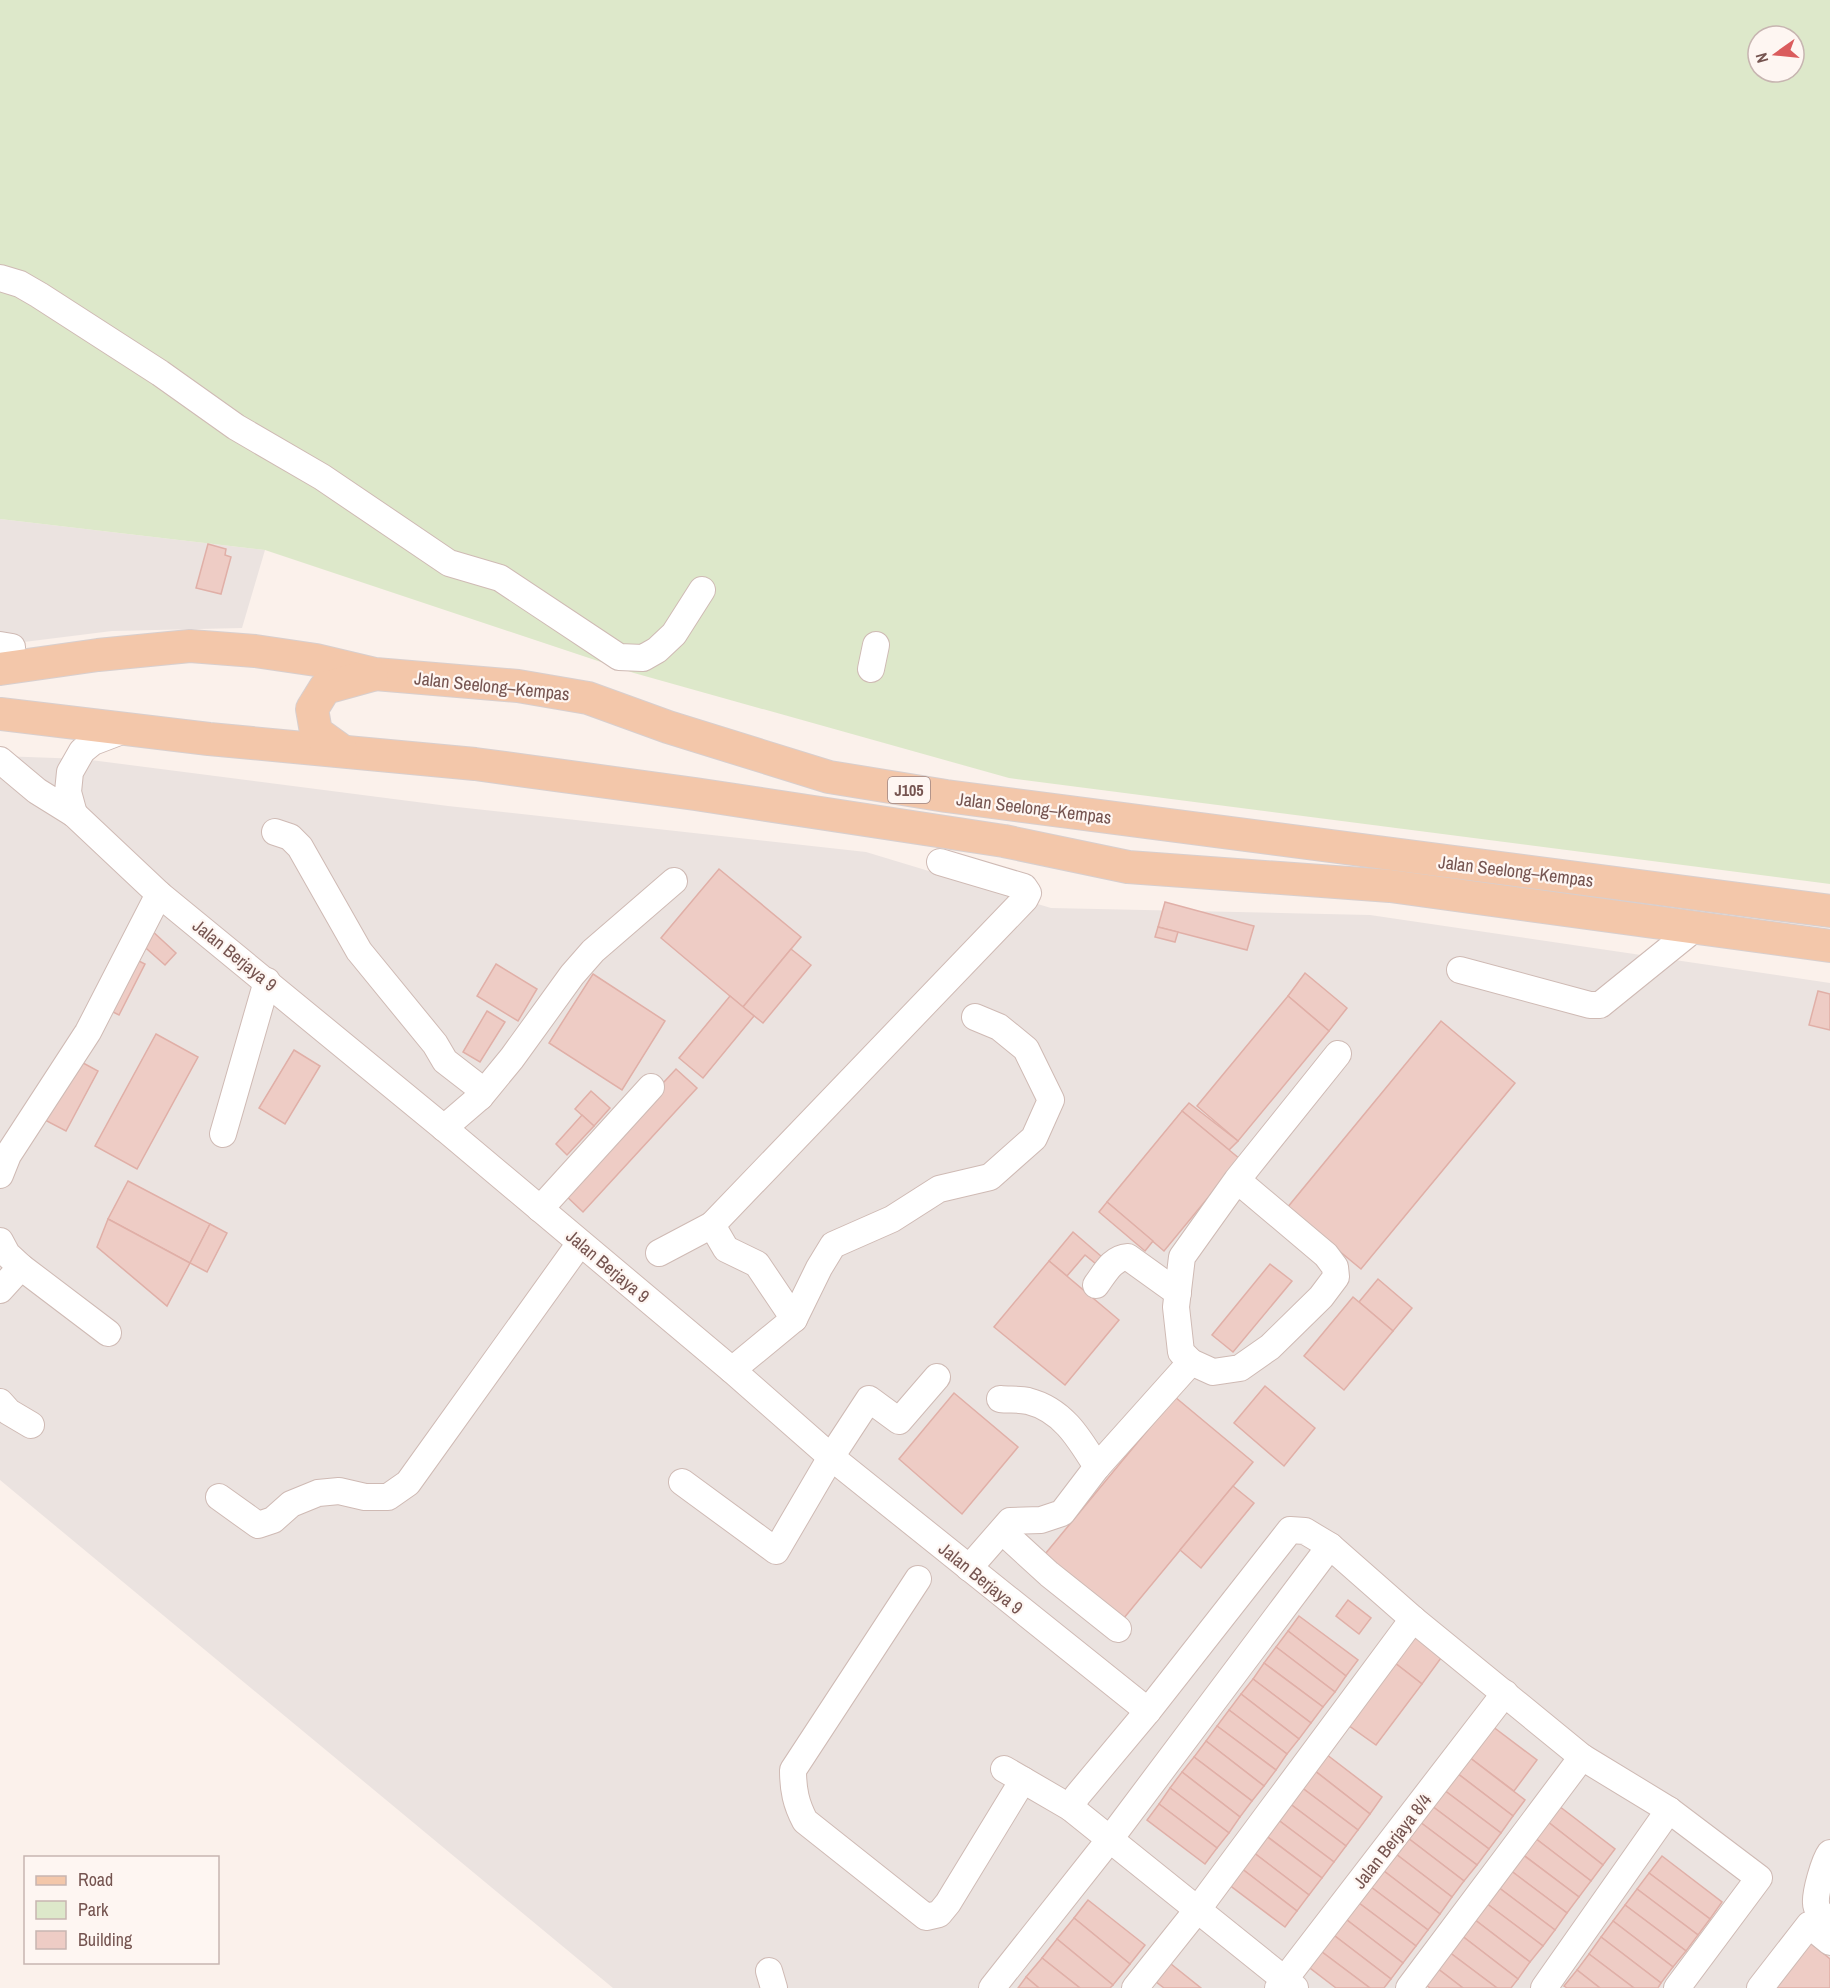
<svg xmlns="http://www.w3.org/2000/svg" width="1830" height="1988" font-family="'Archivo Narrow',sans-serif">
  <style>
    .industrial { fill: #ebe3e0 }
    .green { fill: #dde8ca; fill-rule: evenodd }
    .building { fill: #eeccc5; stroke: #e0afa7; stroke-width: 1.5 }
    .lines { fill: none; stroke-linecap: round; stroke-linejoin: round }
    .minor-casing { stroke: #cfbab4; stroke-width: 28 }
    .major-casing { stroke: #d8cfce; stroke-width: 34 }
    .minor { stroke: #fff; stroke-width: 26 }
    .major { stroke: #f3c7aa; stroke-width: 32 }
    .labels { text-anchor: middle; dominant-baseline: central; stroke-width: 4.5; stroke-linejoin: round; paint-order: stroke }
    .shield { fill: #fef6f2; stroke: #9e8581; stroke-width: 1.5 }
    .shield-label { font-size: 16px; font-weight: bold; fill: #755450 }
    .street-label { font-size: 18px; fill: #755450; stroke: #fef6f2 }
  </style>
  <rect width="100%" height="100%" fill="#fbf1eb"/>
  <g class="industrial">
    <path d="M0,519l265,31 -23,78 -130,3 -112,14z"/>
    <path d="M0,756l83,3 365,47 418,46 185,56 319,7 460,68v1005h-1217l-613,-508z"/>
  </g>
  <path class="green" d="M0,0h1830v884l-821,-106 -375,-105 -369,-123 -265,-31zM1758,36h36v36h-36z"/>
  <g class="building">
    <path d="M208,544l18,5 -1,6 6,2 -10,37 -25,-6z"/>
    <path d="M719,869l82,68 -58,70 -82,-69z"/>
    <path d="M1165,902l89,24 -7,24 -89,-23z"/>
    <path d="M1158,927l20,5 -3,10 -20,-5z"/>
    <path d="M150,929l26,24 -11,12 -26,-23z"/>
    <path d="M791,949l20,16 -48,58 -20,-16z"/>
    <path d="M131,957l14,7 -26,51 -14,-7z"/>
    <path d="M496,964l41,25 -19,32 -41,-25z"/>
    <path d="M1305,973l42,35 -18,23 -41,-35z"/>
    <path d="M593,974l72,47 -43,69 -73,-47z"/>
    <path d="M1818,991l12,3v36l-21,-5z"/>
    <path d="M730,996l24,20 -51,62 -24,-20z"/>
    <path d="M1288,996l41,35 -91,110 -41,-35z"/>
    <path d="M487,1011l18,11 -25,40 -17,-10z"/>
    <path d="M1441,1021l74,62 -154,186 -74,-61z"/>
    <path d="M156,1034l42,23 -61,112 -42,-23z"/>
    <path d="M294,1050l26,16 -35,58 -26,-16z"/>
    <path d="M74,1058l24,13 -32,60 -25,-13z"/>
    <path d="M676,1069l21,19 -114,124 -21,-20z"/>
    <path d="M591,1091l19,17 -16,18 -19,-17z"/>
    <path d="M1189,1103l49,38 -9,9 -47,-39z"/>
    <path d="M1182,1111l58,48 -76,92 -57,-49z"/>
    <path d="M582,1115l12,11 -27,29 -11,-11z"/>
    <path d="M128,1181l82,43 -20,39 -82,-44z"/>
    <path d="M1107,1202l46,39 -8,10 -46,-39z"/>
    <path d="M108,1219l82,44 -23,43 -70,-59z"/>
    <path d="M210,1224l17,9 -20,39 -17,-9z"/>
    <path d="M1073,1232l29,25 -6,7 -11,-9 -18,21 -18,-15z"/>
    <path d="M1049,1261l70,59 -54,65 -71,-58z"/>
    <path d="M1270,1264l22,17 -59,71 -21,-17z"/>
    <path d="M1378,1279l34,29 -19,23 -34,-29z"/>
    <path d="M1353,1297l40,34 -49,59 -40,-34z"/>
    <path d="M1265,1386l50,42 -31,38 -50,-43z"/>
    <path d="M954,1393l64,54 -56,67 -63,-55z"/>
    <path d="M1175,1397l78,65 -134,162 -78,-65z"/>
    <path d="M1233,1486l21,17 -53,65 -21,-18z"/>
    <path d="M1348,1600l23,18 -12,16 -23,-18z"/>
    <path d="M1299,1616l59,44 -12,16 -58,-45z"/>
    <path d="M1288,1631l58,45 -11,16 -59,-45z"/>
    <path d="M1417,1633l27,21 -22,30 -27,-21z"/>
    <path d="M1276,1647l59,45 -12,15 -59,-44z"/>
    <path d="M1264,1663l59,44 -12,16 -58,-44z"/>
    <path d="M1395,1663l27,21 -46,61 -28,-20z"/>
    <path d="M1253,1679l58,44 -12,16 -58,-45z"/>
    <path d="M1241,1694l58,45 -12,15 -58,-44z"/>
    <path d="M1229,1710l58,44 -11,16 -59,-44z"/>
    <path d="M1488,1723l49,37 -23,31 -49,-37z"/>
    <path d="M1217,1726l59,44 -12,16 -58,-45z"/>
    <path d="M1206,1741l58,45 -12,15 -58,-44z"/>
    <path d="M1322,1751l60,46 -12,17 -60,-47z"/>
    <path d="M1465,1754l60,46 -12,16 -60,-46z"/>
    <path d="M1194,1757l58,44 -12,16 -58,-45z"/>
    <path d="M1310,1767l60,47 -12,16 -61,-46z"/>
    <path d="M1453,1770l60,46 -12,17 -61,-46z"/>
    <path d="M1182,1772l58,45 -11,16 -59,-45z"/>
    <path d="M1297,1784l61,46 -12,16 -61,-46z"/>
    <path d="M1440,1787l61,46 -12,16 -61,-46z"/>
    <path d="M1170,1788l59,45 -12,15 -58,-44z"/>
    <path d="M1285,1800l61,46 -12,16 -61,-46z"/>
    <path d="M1428,1803l61,46 -12,16 -61,-46z"/>
    <path d="M1555,1803l60,46 -12,16 -60,-47z"/>
    <path d="M1159,1804l58,44 -12,16 -58,-44z"/>
    <path d="M1273,1816l61,46 -12,16 -61,-46z"/>
    <path d="M1543,1818l60,47 -12,16 -60,-46z"/>
    <path d="M1416,1819l61,46 -13,16 -60,-46z"/>
    <path d="M1261,1832l61,46 -13,17 -60,-46z"/>
    <path d="M1404,1835l60,46 -12,16 -60,-46z"/>
    <path d="M1531,1835l60,46 -12,16 -61,-46z"/>
    <path d="M1249,1849l60,46 -12,16 -60,-46z"/>
    <path d="M1392,1851l60,46 -12,17 -60,-46z"/>
    <path d="M1518,1851l61,46 -12,16 -61,-46z"/>
    <path d="M1662,1856l60,46 -12,17 -61,-46z"/>
    <path d="M1237,1865l60,46 -12,16 -61,-46z"/>
    <path d="M1506,1867l61,46 -12,17 -61,-46z"/>
    <path d="M1380,1868l60,46 -12,16 -61,-46z"/>
    <path d="M1649,1873l61,46 -12,16 -61,-46z"/>
    <path d="M1367,1884l61,46 -12,16 -61,-46z"/>
    <path d="M1494,1884l61,46 -12,16 -61,-46z"/>
    <path d="M1637,1889l61,46 -12,16 -61,-46z"/>
    <path d="M1088,1900l57,45 -15,19 -56,-46z"/>
    <path d="M1355,1900l61,46 -13,17 -60,-46z"/>
    <path d="M1482,1900l61,46 -13,16 -60,-46z"/>
    <path d="M1625,1905l61,46 -13,16 -60,-46z"/>
    <path d="M1470,1916l60,46 -12,17 -61,-47z"/>
    <path d="M1343,1917l60,46 -12,16 -60,-46z"/>
    <path d="M1074,1918l56,46 -17,21 -56,-46z"/>
    <path d="M1613,1921l60,46 -12,16 -60,-46z"/>
    <path d="M1457,1932l61,47 -7,9h-14l-52,-39z"/>
    <path d="M1331,1933l60,46 -7,9h-14l-52,-39z"/>
    <path d="M1601,1937l60,46 -3,5h-24l-45,-34z"/>
    <path d="M1057,1939l56,46 -3,3h-30l-38,-30z"/>
    <path d="M1806,1939l24,20v29h-65z"/>
    <path d="M1318,1949l52,39h-34l-30,-23z"/>
    <path d="M1445,1949l52,39h-34l-30,-23z"/>
    <path d="M1589,1954l45,34h-34l-23,-18z"/>
    <path d="M1042,1958l38,30h-41l-13,-11z"/>
    <path d="M1166,1960l35,28h-37l-13,-10z"/>
    <path d="M1433,1965l30,23h-33l-9,-7z"/>
    <path d="M1577,1970l23,18h-33l-3,-2z"/>
    <path d="M1026,1977l13,11h-21z"/>
  </g>
  <g class="lines">
    <g class="minor-casing">
      <g id="minor">
        <path d="M0,278l20,6 19,11 121,78 76,54 86,50 127,86 51,15 119,79 24,1 14,-8 17,-16 28,-44"/>
        <path d="M0,645l12,2"/>
        <path d="M871,669l5,-24"/>
        <path d="M0,760l37,31 37,23 -6,-22 2,-20 12,-21 11,-9 34,-13"/>
        <path d="M74,814l85,80 285,234 288,242 99,87 317,254"/>
        <path d="M275,832l15,5 10,10 59,104 76,93 10,17 31,24 4,12 -36,31"/>
        <path d="M1460,970l130,35h10l94,-76"/>
        <path d="M480,1097l32,-39 60,-83 21,-24 81,-70"/>
        <path d="M223,1134l44,-153"/>
        <path d="M0,1175l8,-20 80,-123 71,-138"/>
        <path d="M1237,1180l89,75 9,12 1,10 -15,20 -51,50 -30,21 -27,4 -22,-10 -10,-10 -5,-45 6,-50 55,-77 101,-126"/>
        <path d="M540,1209l111,-122"/>
        <path d="M0,1241l7,13 14,13 87,66"/>
        <path d="M659,1253l53,-28"/>
        <path d="M1096,1285c9,-12 16,-27 32,-28l50,36"/>
        <path d="M0,1290l21,-23"/>
        <path d="M794,1319l25,-51 14,-23 59,-26 47,-30 51,-12 44,-39 17,-38 -25,-51 -27,-22 -24,-10"/>
        <path d="M732,1370l62,-51 -37,-55 -31,-15 -14,-24 313,-326 3,-6 -4,-6 -84,-25"/>
        <path d="M1000,1399c9,1 19,0 28,2 35,9 51,37 69,66"/>
        <path d="M0,1402l9,10 22,13"/>
        <path d="M682,1482l94,69 55,-94 38,-58 30,22 38,-44"/>
        <path d="M219,1497l39,28 15,-5 18,-16 27,-11 21,-2 26,6h23l20,-14 172,-240"/>
        <path d="M1002,1531l47,43 69,55"/>
        <path d="M969,1568l41,-47 31,-1 21,-7 35,-46 94,-105"/>
        <path d="M918,1579l-125,191c0,20 3,34 12,51l121,96 13,-3 9,-11 75,-123"/>
        <path d="M1004,1769l67,39"/>
        <path d="M1830,1853c-6,8 -15,40 -14,50 0,8 8,14 14,18"/>
        <path d="M769,1971l5,17"/>
        <path d="M992,1988l118,-149 220,-293"/>
        <path d="M1135,1988l63,-79 215,-290"/>
        <path d="M1278,1988l227,-295"/>
        <path d="M1295,1988l-224,-180 6,-12 71,-85 142,-181 15,1 25,15 83,73 169,138 87,53 90,68 -82,110"/>
        <path d="M1409,1988l173,-231"/>
        <path d="M1544,1988l125,-178"/>
        <path d="M1760,1988l49,-63 21,17"/>
      </g>
    </g>
    <g class="major-casing">
      <g id="major">
        <path d="M0,669l98,-14 92,-9 65,5 61,9 59,14 143,12 70,12 80,29 161,50 117,19 884,115"/>
        <path d="M0,714l209,25 266,25 220,30 309,47 124,26 262,19 440,60"/>
        <path d="M341,750l-25,-18 -4,-23 13,-21 47,-13"/>
      </g>
    </g>
    <use href="#minor" class="minor"/>
    <use href="#major" class="major"/>
  </g>
  <g class="labels">
    <rect class="shield" x="888" y="777" width="42" height="26" rx="4.5"/>
    <g class="shield-label">
      <text x="909" y="790">J105</text>
    </g>
    <g class="street-label">
      <text transform="translate(492 686) rotate(6)">Jalan Seelong–Kempas</text>
      <text transform="translate(1034 808) rotate(7)">Jalan Seelong–Kempas</text>
      <text transform="translate(1516 871) rotate(7)">Jalan Seelong–Kempas</text>
      <text transform="translate(235 955) rotate(39)">Jalan Berjaya 9</text>
      <text transform="translate(608 1266) rotate(40)">Jalan Berjaya 9</text>
      <text transform="translate(981 1578) rotate(39)">Jalan Berjaya 9</text>
      <text transform="translate(1392 1841) rotate(-52)">Jalan Berjaya 8/4</text>
    </g>
  </g>
  <rect x="24" y="1856" width="195" height="108" fill="#fef6f2" stroke="#c7b5b1" stroke-width="1.5"/>
  <rect x="36" y="1876" width="30" height="9" fill="#f3c7aa" stroke="#c7b5b1" stroke-width="1.5"/>
  <text x="78" y="1886" font-size="18" fill="#755450">Road</text>
  <rect x="36" y="1901" width="30" height="18" fill="#dde8ca" stroke="#c7b5b1" stroke-width="1.5"/>
  <text x="78" y="1916" font-size="18" fill="#755450">Park</text>
  <rect x="36" y="1931" width="30" height="18" fill="#eeccc5" stroke="#c7b5b1" stroke-width="1.5"/>
  <text x="78" y="1946" font-size="18" fill="#755450">Building</text>
  <g transform="translate(1776 54) rotate(255)"><circle r="28" fill="#fef6f2" stroke="#c7b5b1" stroke-width="1.5"/>
  <path d="M0-4.5L10 22L0 15L-10 22Z" fill="#da5c5d"/>
  <text y="-9" font-size="16" font-weight="bold" text-anchor="middle" fill="#755450">N</text>
  </g>
</svg>
